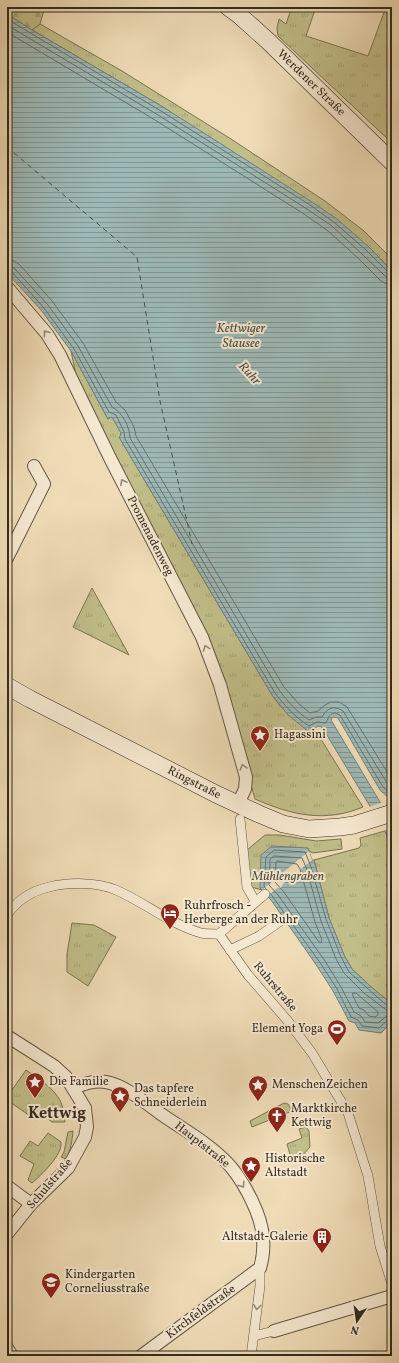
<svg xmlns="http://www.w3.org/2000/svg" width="399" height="1363" font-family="Vollkorn,serif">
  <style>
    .grass { fill: url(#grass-tufts); stroke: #7a7456 }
    .forest { fill: url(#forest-firs); stroke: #7a7456 }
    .water { fill: url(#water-rules); stroke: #73807b }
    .pier { fill: #efdcb6 }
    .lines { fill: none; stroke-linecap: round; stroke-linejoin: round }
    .shore { stroke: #68726c; stroke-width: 1 }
    .ferry { stroke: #4e4e47; stroke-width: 1; stroke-dasharray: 5 4; stroke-linecap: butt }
    .pedestrian-casing { stroke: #635747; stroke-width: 10 }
    .minor-casing { stroke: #635747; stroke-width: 14 }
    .secondary-casing { stroke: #342b22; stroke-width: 18 }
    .pedestrian { stroke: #f5e8d0; stroke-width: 9 }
    .minor { stroke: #f5e8d0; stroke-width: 12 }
    .secondary { stroke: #f5e8d0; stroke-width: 17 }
    .oneway { stroke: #948a79 }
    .labels { text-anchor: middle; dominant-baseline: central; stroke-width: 4; stroke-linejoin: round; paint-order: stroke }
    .street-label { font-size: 12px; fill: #342b22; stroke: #f5e8d0 }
    .poi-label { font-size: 12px; fill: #342b22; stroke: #f5e8d0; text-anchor: start }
    .water-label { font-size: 13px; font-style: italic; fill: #4e4e47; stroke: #f5e8d0 }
    .district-label { font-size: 16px; font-weight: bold; fill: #342b22; stroke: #f5e8d0 }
  </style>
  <defs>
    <pattern id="grass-tufts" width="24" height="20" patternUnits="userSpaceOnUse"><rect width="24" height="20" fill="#c1be89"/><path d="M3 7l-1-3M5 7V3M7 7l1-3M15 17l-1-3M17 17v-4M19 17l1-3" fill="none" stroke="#a6a376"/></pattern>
    <pattern id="forest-firs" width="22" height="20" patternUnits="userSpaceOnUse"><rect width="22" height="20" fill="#c1be89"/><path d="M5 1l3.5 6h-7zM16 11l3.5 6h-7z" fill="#a6a376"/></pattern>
    <pattern id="water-rules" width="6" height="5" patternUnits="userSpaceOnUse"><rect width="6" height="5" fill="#9db9b7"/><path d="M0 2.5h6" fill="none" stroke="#819794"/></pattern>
  </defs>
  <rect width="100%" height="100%" fill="#efdcb6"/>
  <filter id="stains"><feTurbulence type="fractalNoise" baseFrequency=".005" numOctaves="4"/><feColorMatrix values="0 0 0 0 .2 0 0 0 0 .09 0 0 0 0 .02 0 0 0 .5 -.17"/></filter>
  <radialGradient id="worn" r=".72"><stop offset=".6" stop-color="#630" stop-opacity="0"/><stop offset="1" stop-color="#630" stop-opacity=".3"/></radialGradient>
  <g class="grass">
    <path d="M292,7h24l-10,29 62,20 18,-49h6v136l-114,-107 -1,-8 2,-9 7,5z"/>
    <path d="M40,24l82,47 109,68 94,62 39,30 28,28v12l-11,-12 -218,-152 -131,-77z"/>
    <path d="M71,351l37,68 4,-3 9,17v2l-2,2 153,258 8,11 29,25 5,-3 49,79c-38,16 -72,8 -108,-8l-37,-134 -140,-280z"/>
    <path d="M92,588l37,67 -56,-28z"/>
    <path d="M385,831l7,17v156l-22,-18 -18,-17 -8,-14 -15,-37 -15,-58 45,-12 2,-3 -1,-7z"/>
    <path d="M265,835h15l36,6 25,-2 1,10 -29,4 -4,-2 -1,-3 -48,40 2,2 -11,-3 -4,-37z"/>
    <path d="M72,923l22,2 22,12 -28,49 -21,-14v-18z"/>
    <path d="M26,1070c11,8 25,16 32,27 5,7 6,17 7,25h-13l-11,-9 -5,7 -29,-20v-3z"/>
    <path d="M284,1103l4,1 4,7 -40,16 -2,-6z"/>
    <path d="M306,1127l3,4 1,16 -8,9 -10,5 -5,-17 15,-6 -3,-9z"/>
    <path d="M73,1131c-1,10 -2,19 -7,28l-5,-2 3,-5 4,-20z"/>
    <path d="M48,1133l13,9c2,13 -20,33 -29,41l-4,-3 6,-16 -14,-8 10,-15 8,5z"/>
  </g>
  <path class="forest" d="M7,7h44l-7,3 -4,14 -8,6 -25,-16z"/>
  <g class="water">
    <path d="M7,14l25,16 131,77 149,95 25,17 32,28 23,24v535l-4,-9 -8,-7 -42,-72 -5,-1 -2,3 61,102v26l-7,-17 -63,-104 -4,-1 -9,6 -21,-17 -16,-20 -153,-258 2,-2v-2l-9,-16 -4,2 -37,-68 -30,-41 -34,-37z"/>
    <path d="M272,846l36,2 4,12h2l15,58 15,37 8,14 18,17 22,18v18l-11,11 -22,-3 -4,-7 -6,-2 -16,-30 -16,-25 -46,-66 -11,-12 1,-33z"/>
  </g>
  <g class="pier">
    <path d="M383,802l9,16v10l-9,3 -14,-24z"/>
    <path d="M309,851l3,9 -11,9 -1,3 -4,1 -13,11 -2,4h-4l-9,8 -6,-6z"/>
  </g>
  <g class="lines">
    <g class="shore">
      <path d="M7,19l154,92 149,94 25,18 31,27 22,22 4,1"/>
      <path d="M7,25l151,90 149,94 25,17 30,28 23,22 7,2"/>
      <path d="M7,32l148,88 149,94 24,17 30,27 23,23 6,3h5"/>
      <path d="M7,260l7,1 6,4 32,36 31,42 33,59 9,8 9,17 2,9 148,251 15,17 11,9 8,-2 7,-6 6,-3h8l8,5 45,73"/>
      <path d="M7,266h4l4,3 33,36 30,41 34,61c10,5 18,20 18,31l149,252c9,12 18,22 30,30l7,-3h6c5,-9 12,-12 21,-6l44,72 5,5"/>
      <path d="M7,271l5,1 32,36 30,41 35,63 7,3 8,17 1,7 150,254c10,13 20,24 34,33l8,-4 9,1c3,-7 5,-13 14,-8l43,72 9,8"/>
      <path d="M274,856l28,2 4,9 15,54 15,38 8,14 20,20 25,19 -1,3 -10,8 -13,-1 -4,-6 -7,-4 -13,-25 -16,-26 -47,-66 -9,-10 1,-25z"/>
      <path d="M277,861l20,3 3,5 15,53 7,18 -1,3 -2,-1 -36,-51 -8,-9 1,-19z"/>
      <path d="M266,889l-2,-3 2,-29 8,-7 31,2 5,12 16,55 15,38 8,15 35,31 5,3 3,1"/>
      <path d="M270,893l51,71 16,25 14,28 7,3 4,6 17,2 9,-8h4"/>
      <path d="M353,993h3l22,19v3l-3,2 -6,-1 -5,-6 -5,-2 -6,-12z"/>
    </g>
    <path class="ferry" d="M7,147l130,110 23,144 32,143"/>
    <g class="pedestrian-casing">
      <g id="pedestrian">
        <path d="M240,819l7,68 8,14"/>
        <path d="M7,915c10,-15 25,-24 42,-28 20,-5 48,-5 67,3 28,12 54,34 85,43 5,1 12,1 18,1"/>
        <path d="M219,934l29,41 39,45 25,33 36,60 20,63 12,70 12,38"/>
        <path d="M219,934l46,-40"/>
        <path d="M230,950l29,-14 23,-16"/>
        <path d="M254,1336l20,-5"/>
        <path d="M251,1356l9,-70v-18"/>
      </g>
    </g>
    <g class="minor-casing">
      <g id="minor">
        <path d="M7,287l40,47 13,21 50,103 92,179 18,48 26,92 -1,12 -7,15"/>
        <path d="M7,558l37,-74 -10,-18"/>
        <path d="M7,1036l47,30 12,11 19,31 2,19 -2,10 -17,31 -37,36 -24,30"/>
        <path d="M74,1088c10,-4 20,-8 32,-6 18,3 40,21 55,32 23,16 51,31 70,53 14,17 31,49 32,71 1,11 0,20 -3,30l-119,88"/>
        <path d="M7,1186l24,18"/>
        <path d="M274,1331l118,-35"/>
        <path d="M7,1348l5,8"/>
      </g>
    </g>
    <g class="secondary-casing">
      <g id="secondary">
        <path d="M228,7l11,8 29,26 124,121"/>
        <path d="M7,686l23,13 186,95 43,20 24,10 26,5 31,-2 14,-2 38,-12"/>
      </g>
    </g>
    <use href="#pedestrian" class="pedestrian"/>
    <use href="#minor" class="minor"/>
    <use href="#secondary" class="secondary"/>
  </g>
  <defs><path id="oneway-chevron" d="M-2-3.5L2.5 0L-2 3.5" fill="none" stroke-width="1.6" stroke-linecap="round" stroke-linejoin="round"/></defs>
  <g class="oneway">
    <use href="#oneway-chevron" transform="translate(46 333) rotate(-127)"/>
    <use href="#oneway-chevron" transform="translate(123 482) rotate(-117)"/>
    <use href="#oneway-chevron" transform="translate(206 648) rotate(-111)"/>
    <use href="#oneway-chevron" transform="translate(243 767) rotate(-106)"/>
    <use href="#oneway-chevron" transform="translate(242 1185) rotate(57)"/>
    <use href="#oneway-chevron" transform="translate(257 1307) rotate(97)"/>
  </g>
  <defs>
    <g id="sight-pin" transform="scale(1)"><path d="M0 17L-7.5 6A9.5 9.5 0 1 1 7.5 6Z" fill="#8f2418" stroke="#f5e8d0"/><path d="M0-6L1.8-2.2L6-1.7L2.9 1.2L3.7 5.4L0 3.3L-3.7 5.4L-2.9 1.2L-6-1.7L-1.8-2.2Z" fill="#fff"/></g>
    <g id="hotel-pin" transform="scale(1)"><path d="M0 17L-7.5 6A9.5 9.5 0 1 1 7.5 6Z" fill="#8f2418" stroke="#f5e8d0"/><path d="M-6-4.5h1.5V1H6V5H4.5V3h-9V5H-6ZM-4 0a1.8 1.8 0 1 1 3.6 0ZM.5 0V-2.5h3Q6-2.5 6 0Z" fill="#fff"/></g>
    <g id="stadium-pin" transform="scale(1)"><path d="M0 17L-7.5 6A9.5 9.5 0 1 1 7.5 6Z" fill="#8f2418" stroke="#f5e8d0"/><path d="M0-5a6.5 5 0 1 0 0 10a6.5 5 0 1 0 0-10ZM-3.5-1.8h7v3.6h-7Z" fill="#fff"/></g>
    <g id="church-pin" transform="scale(1)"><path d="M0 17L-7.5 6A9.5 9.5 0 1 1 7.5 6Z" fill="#8f2418" stroke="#f5e8d0"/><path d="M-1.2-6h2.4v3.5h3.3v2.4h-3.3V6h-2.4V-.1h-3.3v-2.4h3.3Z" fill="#fff"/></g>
    <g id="building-pin" transform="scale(1)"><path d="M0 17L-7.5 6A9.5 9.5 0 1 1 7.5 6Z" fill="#8f2418" stroke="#f5e8d0"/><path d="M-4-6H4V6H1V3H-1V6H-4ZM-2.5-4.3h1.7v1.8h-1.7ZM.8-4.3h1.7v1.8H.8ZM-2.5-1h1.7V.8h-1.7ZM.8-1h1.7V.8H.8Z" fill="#fff"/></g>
    <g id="school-pin" transform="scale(1)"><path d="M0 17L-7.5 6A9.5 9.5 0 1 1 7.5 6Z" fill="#8f2418" stroke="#f5e8d0"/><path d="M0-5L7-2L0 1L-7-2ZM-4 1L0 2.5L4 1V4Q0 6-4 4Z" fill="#fff"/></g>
  </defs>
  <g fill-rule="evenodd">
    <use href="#sight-pin" x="260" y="735"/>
    <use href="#hotel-pin" x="170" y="913"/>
    <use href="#stadium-pin" x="337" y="1029"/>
    <use href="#sight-pin" x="35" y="1082"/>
    <use href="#sight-pin" x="258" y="1085"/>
    <use href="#sight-pin" x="120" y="1096"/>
    <use href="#church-pin" x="277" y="1116"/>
    <use href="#sight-pin" x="251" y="1166"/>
    <use href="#building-pin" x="322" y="1237"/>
    <use href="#school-pin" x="51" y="1282"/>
  </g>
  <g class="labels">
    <g class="street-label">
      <text transform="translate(311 83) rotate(44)">Werdener Straße</text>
      <text transform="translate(150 536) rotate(63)">Promenadenweg</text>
      <text transform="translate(194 783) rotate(27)">Ringstraße</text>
      <text transform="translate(275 987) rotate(50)">Ruhrstraße</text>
      <text transform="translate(202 1145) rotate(38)">Hauptstraße</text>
      <text transform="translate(50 1184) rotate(-49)">Schulstraße</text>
      <text transform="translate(201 1312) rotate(-36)">Kirchfeldstraße</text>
    </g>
    <g class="poi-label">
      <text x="274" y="735">Hagassini</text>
      <text x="184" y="906">Ruhrfrosch -<tspan x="184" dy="14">Herberge an der Ruhr</tspan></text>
      <text x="323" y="1029" text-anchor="end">Element Yoga</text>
      <text x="49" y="1082">Die Familie</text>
      <text x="272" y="1085">MenschenZeichen</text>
      <text x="134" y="1089">Das tapfere<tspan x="134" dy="14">Schneiderlein</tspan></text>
      <text x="291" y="1109">Marktkirche<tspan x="291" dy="14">Kettwig</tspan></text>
      <text x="265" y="1159">Historische<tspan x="265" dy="14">Altstadt</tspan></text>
      <text x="308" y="1237" text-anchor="end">Altstadt-Galerie</text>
      <text x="65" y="1275">Kindergarten<tspan x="65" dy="14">Corneliusstraße</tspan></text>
    </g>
    <g class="water-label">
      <text x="241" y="329">Kettwiger<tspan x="241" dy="15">Stausee</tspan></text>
      <text transform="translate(249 374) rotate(48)">Ruhr</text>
      <text x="288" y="877">Mühlengraben</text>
    </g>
    <g class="district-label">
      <text x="57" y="1114">Kettwig</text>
    </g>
  </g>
  <rect width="399" height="1363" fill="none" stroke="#efdcb6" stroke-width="24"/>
  <rect x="8" y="8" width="383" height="1347" fill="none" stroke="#342b22" stroke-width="2"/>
  <rect x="12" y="12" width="375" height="1339" fill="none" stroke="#342b22"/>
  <g transform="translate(357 1321) rotate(193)" stroke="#f5e8d0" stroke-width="3" paint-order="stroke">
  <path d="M0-3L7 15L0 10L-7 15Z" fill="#342b22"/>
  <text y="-6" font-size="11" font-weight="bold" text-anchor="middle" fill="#342b22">N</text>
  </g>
  <rect width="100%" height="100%" filter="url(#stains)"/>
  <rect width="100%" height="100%" fill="url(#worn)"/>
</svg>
